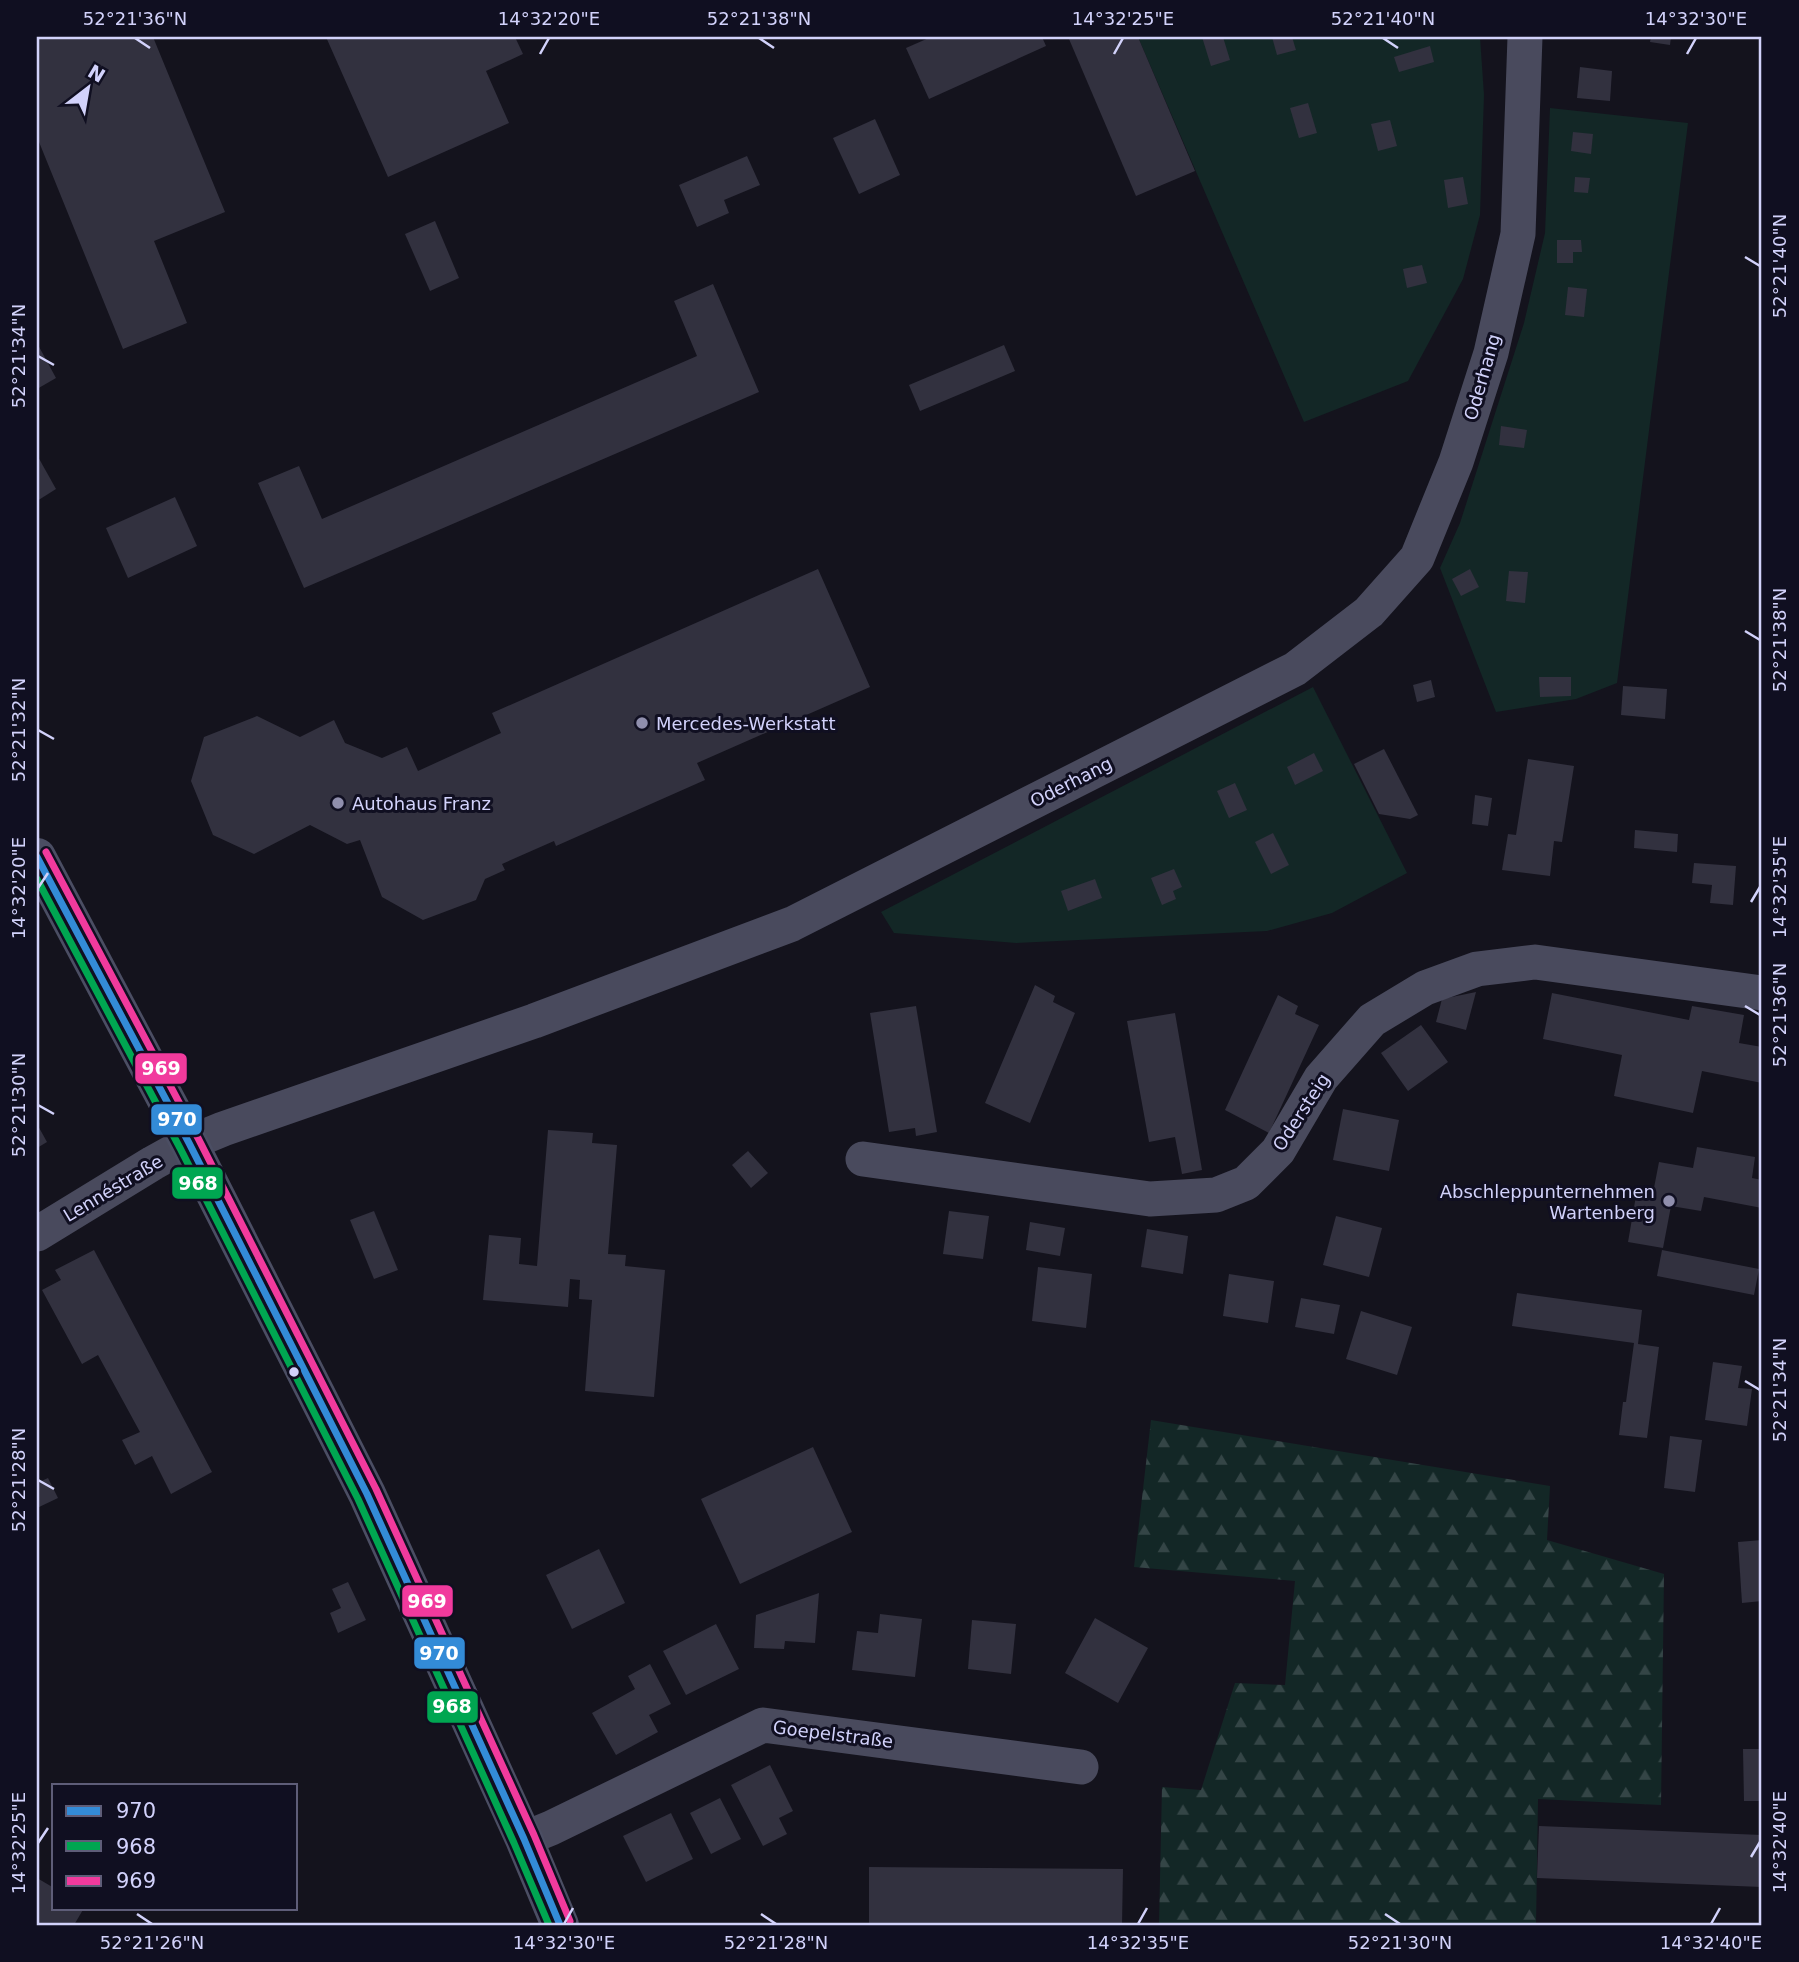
<svg xmlns="http://www.w3.org/2000/svg" width="1799" height="1962" font-family="'DejaVu Sans',sans-serif">
  <style>
    .green { fill: #132726 }
    .forest { fill: url(#forest-firs) }
    .building { fill: #32313f }
    .lines { fill: none; stroke-linecap: round; stroke-linejoin: round }
    .street { stroke: #494a5d; stroke-width: 35 }
    .secondary { stroke: #4b4e63; stroke-width: 38 }
    .bus-1-casing { stroke: #100f21; stroke-width: 12 }
    .bus-2-casing { stroke: #100f21; stroke-width: 12 }
    .bus-3-casing { stroke: #100f21; stroke-width: 12 }
    .bus-1 { stroke: #338bd7; stroke-width: 7 }
    .bus-2 { stroke: #00a651; stroke-width: 7 }
    .bus-3 { stroke: #f13a9d; stroke-width: 7 }
    .ticks { fill: none; stroke: #d2d2fb; stroke-width: 2.5 }
    .poi-dot { fill: #908fad; stroke: #100f21; stroke-width: 2.5 }
    .bus-dot { fill: #d2d2fb; stroke: #100f21; stroke-width: 2.5 }
    .labels { text-anchor: middle; dominant-baseline: central; stroke-width: 6; stroke-linejoin: round; paint-order: stroke }
    .street-label { font-size: 18px; fill: #d2d2fb; stroke: #100f21 }
    .poi-label { font-size: 18px; fill: #d2d2fb; stroke: #100f21; text-anchor: start }
    .line-badge { stroke: #100f21; stroke-width: 2.5 }
    .badge-label { font-size: 19px; text-anchor: middle; font-weight: bold; fill: #fff }
    .neatline { fill: none; stroke: #d2d2fb; stroke-width: 2.5 }
    .ticks-label { font-size: 18px; text-anchor: middle; fill: #d2d2fb }
  </style>
  <defs>
    <pattern id="forest-firs" width="22" height="20" patternUnits="userSpaceOnUse" patternTransform="scale(1.75)"><rect width="22" height="20" fill="#132726"/><path d="M5 1l3.5 6h-7zM16 11l3.5 6h-7z" fill="#344546"/></pattern>
  </defs>
  <rect width="100%" height="100%" fill="#14131d"/>
  <g class="green">
    <path d="M1138,37h342l4,58 -4,120 -17,64 -55,102 -104,41z"/>
    <path d="M1550,108l138,15 -71,560 -41,16 -80,13 -56,-144 20,-45 64,-200 21,-90z"/>
    <path d="M1313,687l94,186 -75,40 -65,18 -251,12 -122,-10 -13,-21z"/>
  </g>
  <path class="forest" d="M1151,1420l399,66 -3,54 117,34 -3,231 -123,-6 -2,126h-377l3,-138 39,3 34,-107 50,2 10,-104 -161,-14z"/>
  <g class="building">
    <path d="M37,37h116l72,175 -71,29 33,82 -64,26 -86,-212z"/>
    <path d="M326,37h189l8,17 -37,17 23,52 -121,54z"/>
    <path d="M931,37h111l4,9 -117,53 -23,-51z"/>
    <path d="M1074,37h64l57,134 -59,25 -67,-157z"/>
    <path d="M1202,37h21l7,23 -19,6z"/>
    <path d="M1272,37h20l4,13 -19,5z"/>
    <path d="M1651,37h20l-1,8 -20,-3z"/>
    <path d="M1430,46l4,16 -35,10 -5,-15z"/>
    <path d="M1580,67l32,4 -2,30 -33,-3z"/>
    <path d="M1308,103l9,30 -18,5 -9,-30z"/>
    <path d="M875,119l25,56 -41,19 -26,-56z"/>
    <path d="M1390,120l7,26 -19,5 -7,-27z"/>
    <path d="M1573,132l20,2 -2,20 -20,-3z"/>
    <path d="M747,156l13,29 -36,15 5,13 -32,14 -18,-42z"/>
    <path d="M1463,177l5,27 -20,4 -4,-28z"/>
    <path d="M1575,177l15,1 -2,15 -14,-1z"/>
    <path d="M435,221l24,57 -29,13 -25,-57z"/>
    <path d="M1557,240h24l1,12h-9v11h-16z"/>
    <path d="M1422,265l5,18 -20,5 -4,-19z"/>
    <path d="M713,284l46,108 -455,196 -46,-105 41,-17 23,53 375,-163 -23,-55z"/>
    <path d="M1568,287l19,2 -3,28 -19,-2z"/>
    <path d="M37,343l19,35 -19,11z"/>
    <path d="M1004,345l11,26 -95,40 -11,-26z"/>
    <path d="M1501,426l26,4 -3,18 -25,-3z"/>
    <path d="M37,455l19,34 -19,12z"/>
    <path d="M175,497l22,49 -69,32 -22,-50z"/>
    <path d="M818,569l52,118 -173,76 8,17 -149,66 -2,-5 -52,23 3,6 -20,9 -9,21 -53,20 -41,-23 -22,-57 -13,4 -37,-19 -56,29 -41,-19 -22,-54 13,-44 53,-21 43,21 34,-17 11,23 37,15 25,-11 11,24 83,-38 -9,-20z"/>
    <path d="M1470,569l9,18 -18,9 -9,-17z"/>
    <path d="M1509,571l19,1 -3,31 -19,-2z"/>
    <path d="M1539,677h32v19l-31,1z"/>
    <path d="M1431,680l4,17 -18,5 -4,-17z"/>
    <path d="M1623,686l44,3 -2,30 -44,-4z"/>
    <path d="M1384,749l34,66 -8,4 -31,-5 -25,-50z"/>
    <path d="M1314,753l9,18 -28,14 -8,-18z"/>
    <path d="M1528,759l46,7 -12,76 -8,-1 -4,35 -48,-6 6,-36 8,1z"/>
    <path d="M1235,783l12,27 -18,8 -12,-27z"/>
    <path d="M1475,795l17,3 -4,28 -16,-2z"/>
    <path d="M1635,830l43,4 -1,18 -43,-4z"/>
    <path d="M1273,833l16,32 -18,9 -16,-32z"/>
    <path d="M1694,863l42,3 -3,39 -23,-2 2,-18 -20,-2z"/>
    <path d="M1174,869l8,18 -9,4 3,8 -14,6 -11,-27z"/>
    <path d="M1095,879l7,19 -34,13 -7,-20z"/>
    <path d="M1035,985l20,11 -2,6 22,11 -45,110 -45,-20z"/>
    <path d="M1476,992l-10,38 -30,-8 6,-23z"/>
    <path d="M1552,993l137,27 3,-14 52,9 -5,28 23,4v36l-60,-12 -9,42 -79,-17 8,-41 -79,-16z"/>
    <path d="M1278,995l20,11 -3,8 24,11 -50,108 -44,-23z"/>
    <path d="M916,1006l21,126 -21,4 -1,-8 -26,4 -19,-119z"/>
    <path d="M1175,1013l27,157 -20,4 -7,-37 -26,5 -22,-121z"/>
    <path d="M1421,1025l27,37 -40,29 -27,-38z"/>
    <path d="M1343,1109l56,11 -10,51 -56,-11z"/>
    <path d="M37,1124l10,18 -10,6z"/>
    <path d="M548,1130l45,3 -1,10 25,2 -9,109 18,1 -1,11 40,4 -11,127 -69,-6 7,-91 -13,-1 1,-19 -10,-1 -2,28 -85,-7 6,-65 32,3 -2,26 18,2z"/>
    <path d="M1697,1147l58,10 -3,21 10,2v28l-58,-11 -3,14 -30,-5 -8,42 -35,-6 9,-52 16,3 6,-31 34,6z"/>
    <path d="M748,1151l20,22 -17,15 -19,-23z"/>
    <path d="M374,1211l24,59 -24,9 -24,-59z"/>
    <path d="M949,1211l40,5 -6,43 -40,-5z"/>
    <path d="M1336,1216l46,12 -13,49 -46,-12z"/>
    <path d="M1030,1222l35,6 -5,28 -34,-6z"/>
    <path d="M1147,1229l41,7 -5,38 -42,-7z"/>
    <path d="M94,1250l118,222 -41,22 -19,-38 -17,9 -13,-25 18,-8 -42,-77 -16,9 -40,-74 19,-10 -6,-10z"/>
    <path d="M1662,1250l97,19 -5,26 -97,-19z"/>
    <path d="M1038,1267l54,7 -6,54 -54,-7z"/>
    <path d="M1229,1274l45,7 -6,42 -45,-7z"/>
    <path d="M1517,1293l125,17 -4,34 21,3 -12,91 -28,-3 4,-33h3l8,-59 -122,-17z"/>
    <path d="M1301,1298l39,7 -6,29 -39,-7z"/>
    <path d="M1361,1311l51,16 -15,48 -51,-16z"/>
    <path d="M1713,1362l29,4 -4,22 14,1 -5,37 -42,-6z"/>
    <path d="M1670,1436l32,4 -7,52 -31,-4z"/>
    <path d="M813,1447l39,85 -112,52 -39,-85z"/>
    <path d="M48,1478l10,20 -21,10v-25z"/>
    <path d="M1762,1540v61l-20,2 -4,-61z"/>
    <path d="M599,1549l26,54 -53,26 -26,-54z"/>
    <path d="M348,1582l18,38 -28,13 -8,-20 11,-5 -9,-19z"/>
    <path d="M819,1593l-4,50 -30,-2 -1,8 -30,-1 2,-33z"/>
    <path d="M880,1614l42,5 -7,58 -63,-7 5,-39 21,2z"/>
    <path d="M1095,1618l53,30 -30,55 -53,-30z"/>
    <path d="M972,1620l44,4 -5,50 -43,-5z"/>
    <path d="M716,1624l23,45 -53,26 -23,-44z"/>
    <path d="M650,1664l21,40 -22,11 9,17 -42,23 -24,-42 43,-24 -7,-13z"/>
    <path d="M1743,1749h19v52h-18z"/>
    <path d="M770,1765l23,46 -14,7 8,16 -24,12 -32,-61z"/>
    <path d="M720,1798l21,41 -30,15 -21,-41z"/>
    <path d="M671,1813l22,46 -47,23 -23,-46z"/>
    <path d="M1539,1826l223,9v52l-225,-9z"/>
    <path d="M869,1867l254,2 -1,56h-253z"/>
    <path d="M37,1878l17,10v20h30l-10,17h-37z"/>
  </g>
  <g class="lines">
    <g class="street">
      <path d="M863,1159l287,40 66,-4 30,-12 32,-32 43,-73 51,-58 53,-32 52,-19 58,-7 227,31"/>
      <path d="M37,1234l116,-71 36,-20 34,-14 311,-108 258,-97 503,-255 74,-57 48,-54 39,-96 35,-109 27,-119 7,-197"/>
      <path d="M524,1839l27,-11 212,-103 318,42"/>
    </g>
    <path class="secondary" d="M37,857l152,286 178,351 157,345 36,86"/>
    <g class="bus-1-casing">
      <path id="bus-1" d="M37,857l152,286 178,351 157,345 36,86"/>
    </g>
    <g class="bus-2-casing">
      <path id="bus-2" d="M37,879l143,269 178,351 156,344 35,82"/>
    </g>
    <g class="bus-3-casing">
      <path id="bus-3" d="M46,852l152,286 178,351 158,346 36,86"/>
    </g>
    <use href="#bus-1" class="bus-1"/>
    <use href="#bus-2" class="bus-2"/>
    <use href="#bus-3" class="bus-3"/>
  </g>
  <path class="ticks" d="M135,38l15,10M759,38l15,10M1383,38l15,10M540,54l9,-16M1114,54l9,-16M1687,54l9,-16M1745,257l15,9M38,356l16,9M1745,631l15,9M38,730l16,9M38,888l10,-15M1751,902l9,-15M1745,1006l15,9M38,1105l16,9M1745,1381l15,9M38,1480l16,9M38,1843l10,-15M1751,1857l9,-15M137,1914l15,10M761,1914l15,10M1385,1914l15,10M564,1924l9,-16M1138,1924l9,-16M1711,1924l9,-16"/>
  <g class="poi-dot">
    <circle cx="642" cy="723" r="7"/>
    <circle cx="338" cy="803" r="7"/>
    <circle cx="1669" cy="1201" r="7"/>
  </g>
  <circle class="bus-dot" cx="294" cy="1372" r="6"/>
  <g class="labels">
    <g class="street-label">
      <text transform="translate(1482 377) rotate(-74)">Oderhang</text>
      <text transform="translate(1071 782) rotate(-27)">Oderhang</text>
      <text transform="translate(1301 1112) rotate(-57)">Odersteig</text>
      <text transform="translate(113 1188) rotate(-31)">Lennéstraße</text>
      <text transform="translate(833 1734) rotate(7)">Goepelstraße</text>
    </g>
    <g class="poi-label">
      <text x="656" y="723">Mercedes-Werkstatt</text>
      <text x="352" y="803">Autohaus Franz</text>
      <text x="1655" y="1191" text-anchor="end">Abschleppunternehmen<tspan x="1655" dy="21">Wartenberg</tspan></text>
    </g>
  </g>
  <g class="line-badge">
    <rect x="134" y="1052" width="54" height="33" rx="7" fill="#f13a9d"/>
    <rect x="150" y="1103" width="53" height="33" rx="7" fill="#338bd7"/>
    <rect x="171" y="1166" width="53" height="34" rx="7" fill="#00a651"/>
    <rect x="401" y="1584" width="53" height="34" rx="7" fill="#f13a9d"/>
    <rect x="413" y="1636" width="53" height="34" rx="7" fill="#338bd7"/>
    <rect x="426" y="1690" width="53" height="34" rx="7" fill="#00a651"/>
  </g>
  <g class="badge-label">
    <text x="161" y="1075">969</text>
    <text x="177" y="1126">970</text>
    <text x="198" y="1190">968</text>
    <text x="427" y="1608">969</text>
    <text x="439" y="1660">970</text>
    <text x="452" y="1713">968</text>
  </g>
  <rect width="1799" height="1962" fill="none" stroke="#100f21" stroke-width="77"/>
  <rect x="52" y="1784" width="245" height="126" fill="#100f21" stroke="#5e5d78" stroke-width="2"/>
  <rect x="66" y="1806" width="35" height="10" fill="#338bd7" stroke="#5e5d78" stroke-width="2"/>
  <text x="116" y="1818" font-size="21" fill="#d2d2fb">970</text>
  <rect x="66" y="1841" width="35" height="10" fill="#00a651" stroke="#5e5d78" stroke-width="2"/>
  <text x="116" y="1854" font-size="21" fill="#d2d2fb">968</text>
  <rect x="66" y="1876" width="35" height="10" fill="#f13a9d" stroke="#5e5d78" stroke-width="2"/>
  <text x="116" y="1888" font-size="21" fill="#d2d2fb">969</text>
  <g transform="translate(88 88) rotate(31)" stroke="#100f21" stroke-width="5" paint-order="stroke">
  <path d="M0-5L12 26L0 18L-12 26Z" fill="#d2d2fb"/>
  <text y="-10" font-size="19" font-weight="bold" text-anchor="middle" fill="#d2d2fb">N</text>
  </g>
  <rect x="38" y="38" width="1722" height="1886" class="neatline"/>
  <g class="ticks-label">
    <text x="135" y="25">52°21'36"N</text>
    <text x="549" y="25">14°32'20"E</text>
    <text x="759" y="25">52°21'38"N</text>
    <text x="1123" y="25">14°32'25"E</text>
    <text x="1383" y="25">52°21'40"N</text>
    <text x="1696" y="25">14°32'30"E</text>
    <text transform="translate(1780 266) rotate(-90)" y="6">52°21'40"N</text>
    <text transform="translate(19 356) rotate(-90)" y="6">52°21'34"N</text>
    <text transform="translate(1780 640) rotate(-90)" y="6">52°21'38"N</text>
    <text transform="translate(19 730) rotate(-90)" y="6">52°21'32"N</text>
    <text transform="translate(1780 887) rotate(-90)" y="6">14°32'35"E</text>
    <text transform="translate(19 888) rotate(-90)" y="6">14°32'20"E</text>
    <text transform="translate(1780 1015) rotate(-90)" y="6">52°21'36"N</text>
    <text transform="translate(19 1105) rotate(-90)" y="6">52°21'30"N</text>
    <text transform="translate(1780 1390) rotate(-90)" y="6">52°21'34"N</text>
    <text transform="translate(19 1480) rotate(-90)" y="6">52°21'28"N</text>
    <text transform="translate(1780 1842) rotate(-90)" y="6">14°32'40"E</text>
    <text transform="translate(19 1843) rotate(-90)" y="6">14°32'25"E</text>
    <text x="152" y="1949">52°21'26"N</text>
    <text x="564" y="1949">14°32'30"E</text>
    <text x="776" y="1949">52°21'28"N</text>
    <text x="1138" y="1949">14°32'35"E</text>
    <text x="1400" y="1949">52°21'30"N</text>
    <text x="1711" y="1949">14°32'40"E</text>
  </g>
</svg>
